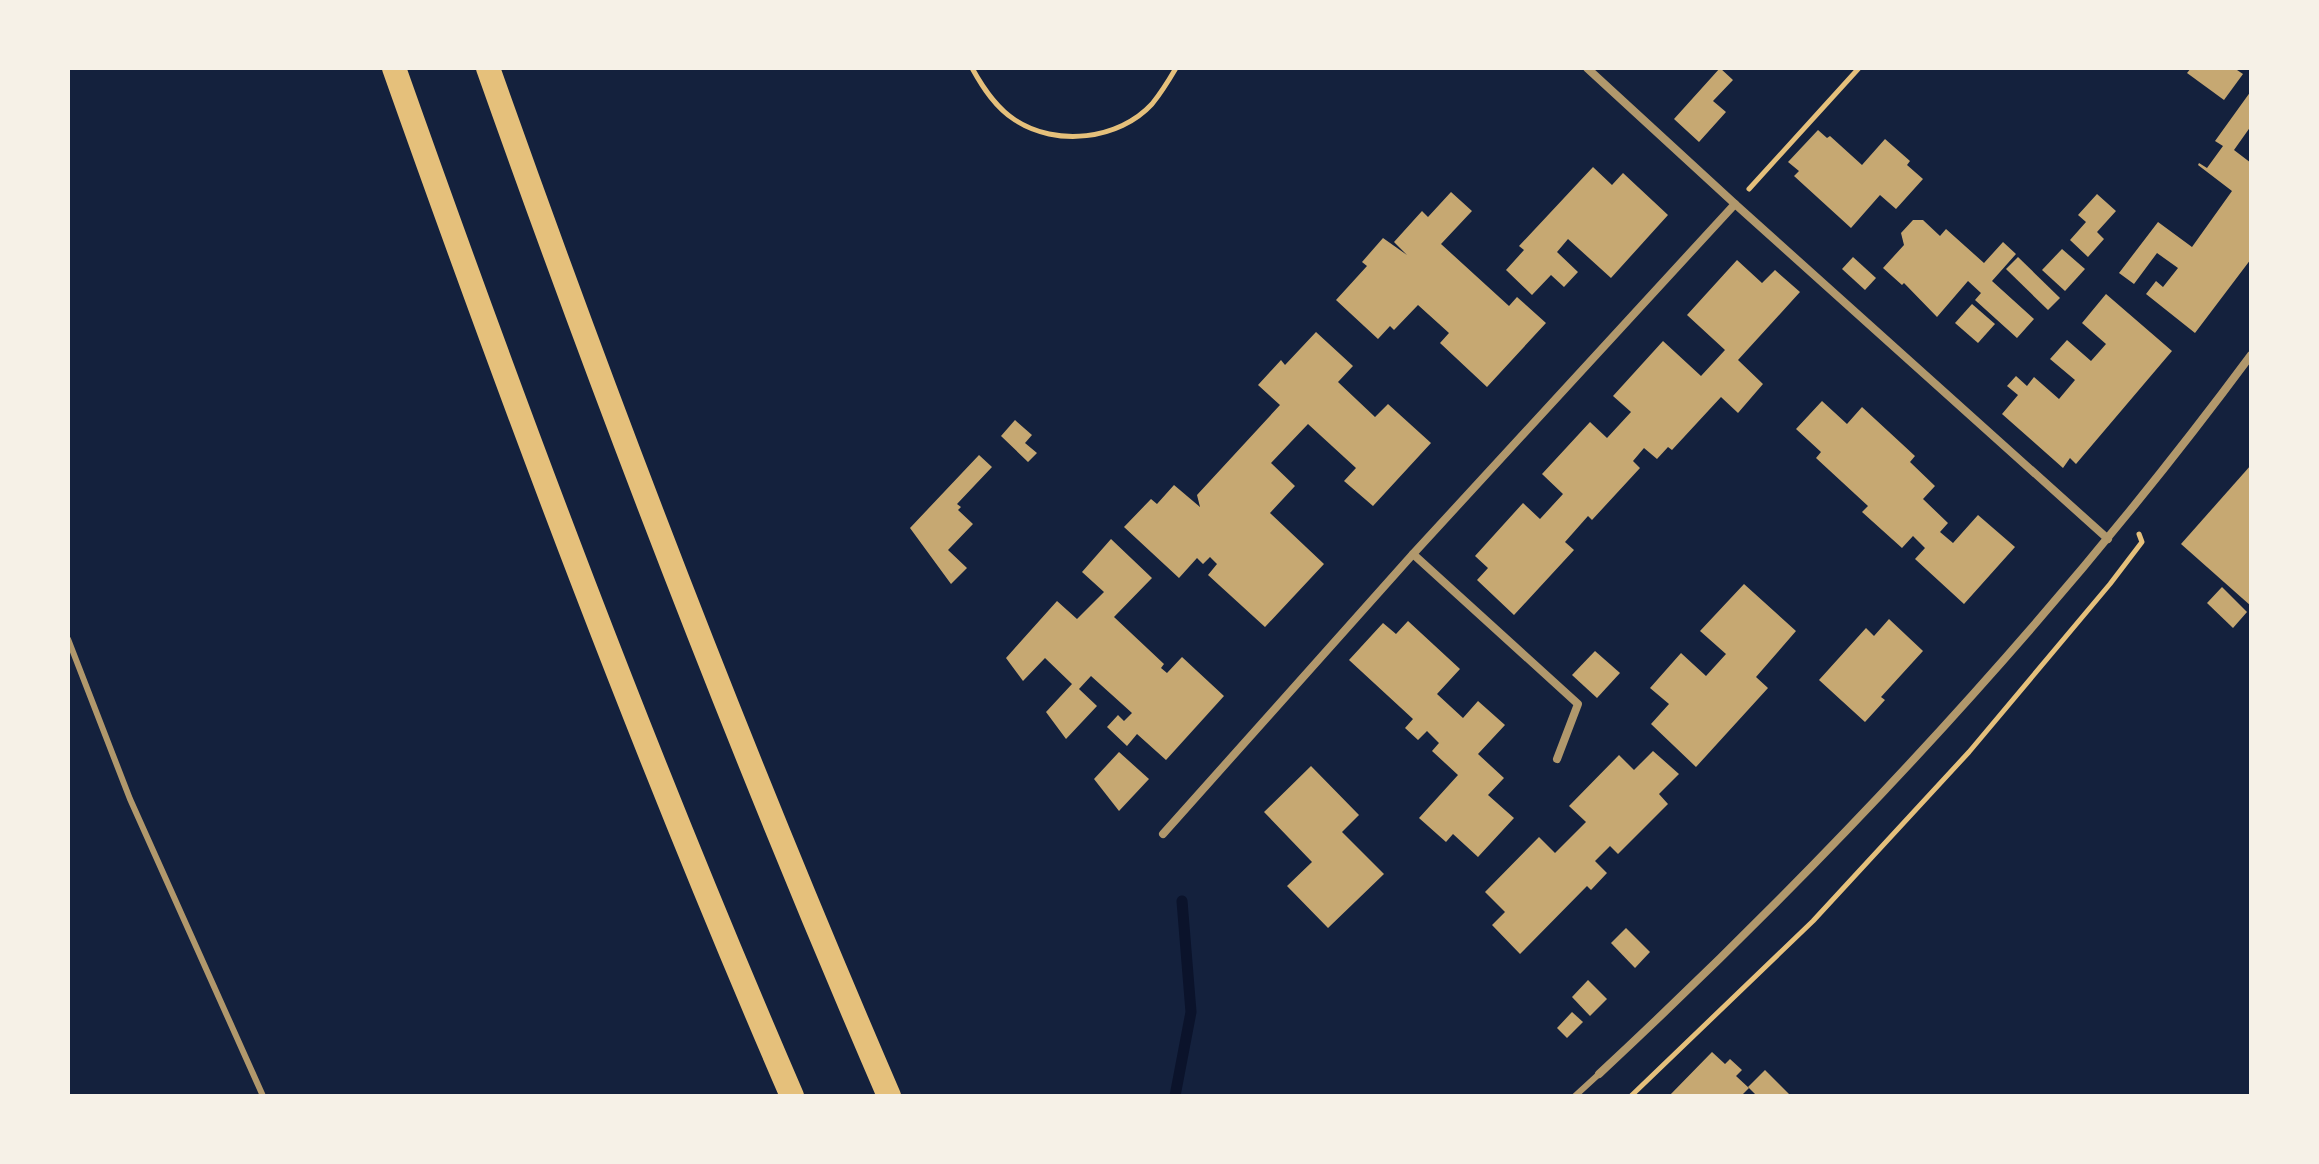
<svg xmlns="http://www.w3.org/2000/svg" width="2319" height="1164" font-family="Cabin,sans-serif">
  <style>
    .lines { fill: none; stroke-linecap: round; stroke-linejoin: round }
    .stream { stroke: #0b132b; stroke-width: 11 }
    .building { fill: #c6a872 }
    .path { stroke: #e5c07b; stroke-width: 5 }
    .service { stroke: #b1986c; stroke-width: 6 }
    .minor { stroke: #b1986c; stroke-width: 8 }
    .motorway { stroke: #e5c07b; stroke-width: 24 }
  </style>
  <rect width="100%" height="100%" fill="#14213d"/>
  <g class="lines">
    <path class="stream" d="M1175,1096l16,-84 -9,-111"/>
  </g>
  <g class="building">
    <path d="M1720,68l13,12 -20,21 13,11 -27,30 -25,-23z"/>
    <path d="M2191,68h43l9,6 -19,26 -37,-27z"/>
    <path d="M2251,91v35l-17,24 17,13v96l-56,74 -49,-39 10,-13 7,6 15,-19 -21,-15 -23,31 -15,-11 39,-51 34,25 40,-56 -34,-26 1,-2 8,5 16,-22 -8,-5z"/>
    <path d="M1818,130l9,8 3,-2 32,29 23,-26 25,22 -3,4 16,14 -27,30 -16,-14 -29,33 -57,-52 5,-5 -11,-9z"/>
    <path d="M1593,167l19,18 11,-12 45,42 -57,63 -43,-39 -11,13 21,20 -14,15 -13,-12 -19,20 -26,-25 18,-20 -5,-4z"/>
    <path d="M1451,192l21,19 -31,33 68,62 8,-9 29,26 -59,64 -47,-44 9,-10 -31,-28 -24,25 -4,-4 -12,13 -42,-39 31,-34 -5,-4 21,-24 24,17 -13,-13 28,-31 6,6z"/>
    <path d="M2097,194l19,17 -19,21 7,7 -16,18 -18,-17 16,-18 -8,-7z"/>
    <path d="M1913,220h10l17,16 6,-7 38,34 19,-21 13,12 -24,27 42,38 -17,19 -42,-38 6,-7 -13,-12 -31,36 -33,-34 -2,2 -19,-17 21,-23 -3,-12z"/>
    <path d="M2062,249l23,20 -20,22 -23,-21z"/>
    <path d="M1853,257l23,21 -11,12 -23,-21z"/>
    <path d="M2018,257l42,41 -12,12 -42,-41z"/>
    <path d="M1737,260l25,23 13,-13 25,22 -62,68 25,24 -25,29 -17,-16 -49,53 -4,-3 -11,12 -13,-11 -11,13 7,7 -48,52 -4,-4 -23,26 9,8 -60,65 -37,-35 11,-12 -13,-12 48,-53 17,16 23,-25 -21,-20 48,-52 17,16 24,-26 -18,-16 50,-55 38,35 24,-26 -38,-35z"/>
    <path d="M2106,294l66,57 -96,113 -6,-6 -7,10 -61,-54 16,-19 -11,-9 9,-10 11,10 7,-9 25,22 16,-19 -25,-21 17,-19 24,21 8,-9 7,-8 -24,-21z"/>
    <path d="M1972,304l23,20 -17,19 -23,-20z"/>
    <path d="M1316,332l37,34 -15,16 37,35 13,-13 43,39 -58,63 -29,-25 12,-13 -48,-44 -37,39 24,23 -25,27 54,51 -59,63 -57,-52 9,-11 -7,-7 -7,7 -6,-6 -18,20 -55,-51 27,-28 6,5 17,-19 26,22 -3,-12 83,-90 -22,-20 23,-25 4,5z"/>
    <path d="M1822,401l25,23 15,-17 53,49 -5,6 25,24 -12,13 25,24 -8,9 13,11 25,-28 37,32 -51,57 -49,-45 10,-11 -12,-12 -11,12 -40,-36 6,-6 -52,-48 5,-6 -25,-23z"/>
    <path d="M1015,420l17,15 -7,8 12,10 -9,9 -27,-26z"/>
    <path d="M979,455l13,12 -35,37 4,3 -3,3 15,14 -25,26 19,18 -16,16 -41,-56z"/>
    <path d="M2251,465v141l-70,-62z"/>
    <path d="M1111,539l41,39 -38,39 50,47 -3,4 6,5 15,-16 42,39 -58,64 -29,-26 -10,12 -20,-19 11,-12 6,6 8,-8 -41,-37 -12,13 18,17 -31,33 -20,-27 26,-28 -27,-26 -22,23 -17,-23 51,-57 20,18 27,-27 -22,-20z"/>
    <path d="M1744,584l52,47 -40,46 12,11 -72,79 -45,-43 18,-20 -19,-16 31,-35 25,23 20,-22 -26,-23z"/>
    <path d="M2222,587l25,25 -14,16 -26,-25z"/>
    <path d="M1889,619l34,32 -42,46 4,3 -20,22 -46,-42 47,-52 8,8z"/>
    <path d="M1408,621l52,48 -23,25 26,24 15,-17 27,24 -27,29 26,24 -16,17 26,23 -36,39 -25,-23 -7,8 -27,-24 39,-43 -26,-24 7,-8 -12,-12 -9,9 -13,-12 8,-9 -64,-59 34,-37 13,11z"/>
    <path d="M1595,651l25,22 -23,25 -25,-23z"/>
    <path d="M1653,751l26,23 -20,20 9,10 -50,50 -8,-8 -15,15 12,12 -16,17 -4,-4 -67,68 -28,-29 13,-13 -20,-20 54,-55 16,16 31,-31 -17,-16 50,-51 15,15z"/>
    <path d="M1119,752l30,27 -30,32 -25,-32z"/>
    <path d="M1311,766l48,49 -17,17 42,42 -56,54 -41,-42 25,-24 -48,-50z"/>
    <path d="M1626,928l24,24 -15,16 -24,-25z"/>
    <path d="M1588,980l19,19 -17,17 -18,-19z"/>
    <path d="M1572,1012l11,10 -16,16 -10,-10z"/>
    <path d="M1712,1052l13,12 5,-5 12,11 -6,6 13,12 -8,8h-72z"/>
    <path d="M1765,1070l26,26h-34l-9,-9z"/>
  </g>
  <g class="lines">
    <g class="path">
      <path d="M972,68c11,20 24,40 43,52 41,27 104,20 137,-16 9,-11 17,-24 24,-36"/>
      <path d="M1749,189l110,-121"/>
      <path d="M1631,1096l182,-175 156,-169 141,-168 32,-42 -3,-8"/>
    </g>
    <g class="service">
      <path d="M68,639l62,160 133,297"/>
      <path d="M1575,1096l24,-22"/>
    </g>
    <g class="minor">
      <path d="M1587,68l148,136"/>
      <path d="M1413,554l165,150 -21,55"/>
      <path d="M1163,834l250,-280 322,-350 373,335"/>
      <path d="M1599,1074c236,-220 460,-460 652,-719"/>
    </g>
    <g class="motorway">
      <path d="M394,68c123,347 252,691 398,1028"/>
      <path d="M488,68c123,347 255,690 401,1028"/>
    </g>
  </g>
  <rect width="2319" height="1164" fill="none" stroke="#f6f1e7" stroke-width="140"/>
</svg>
